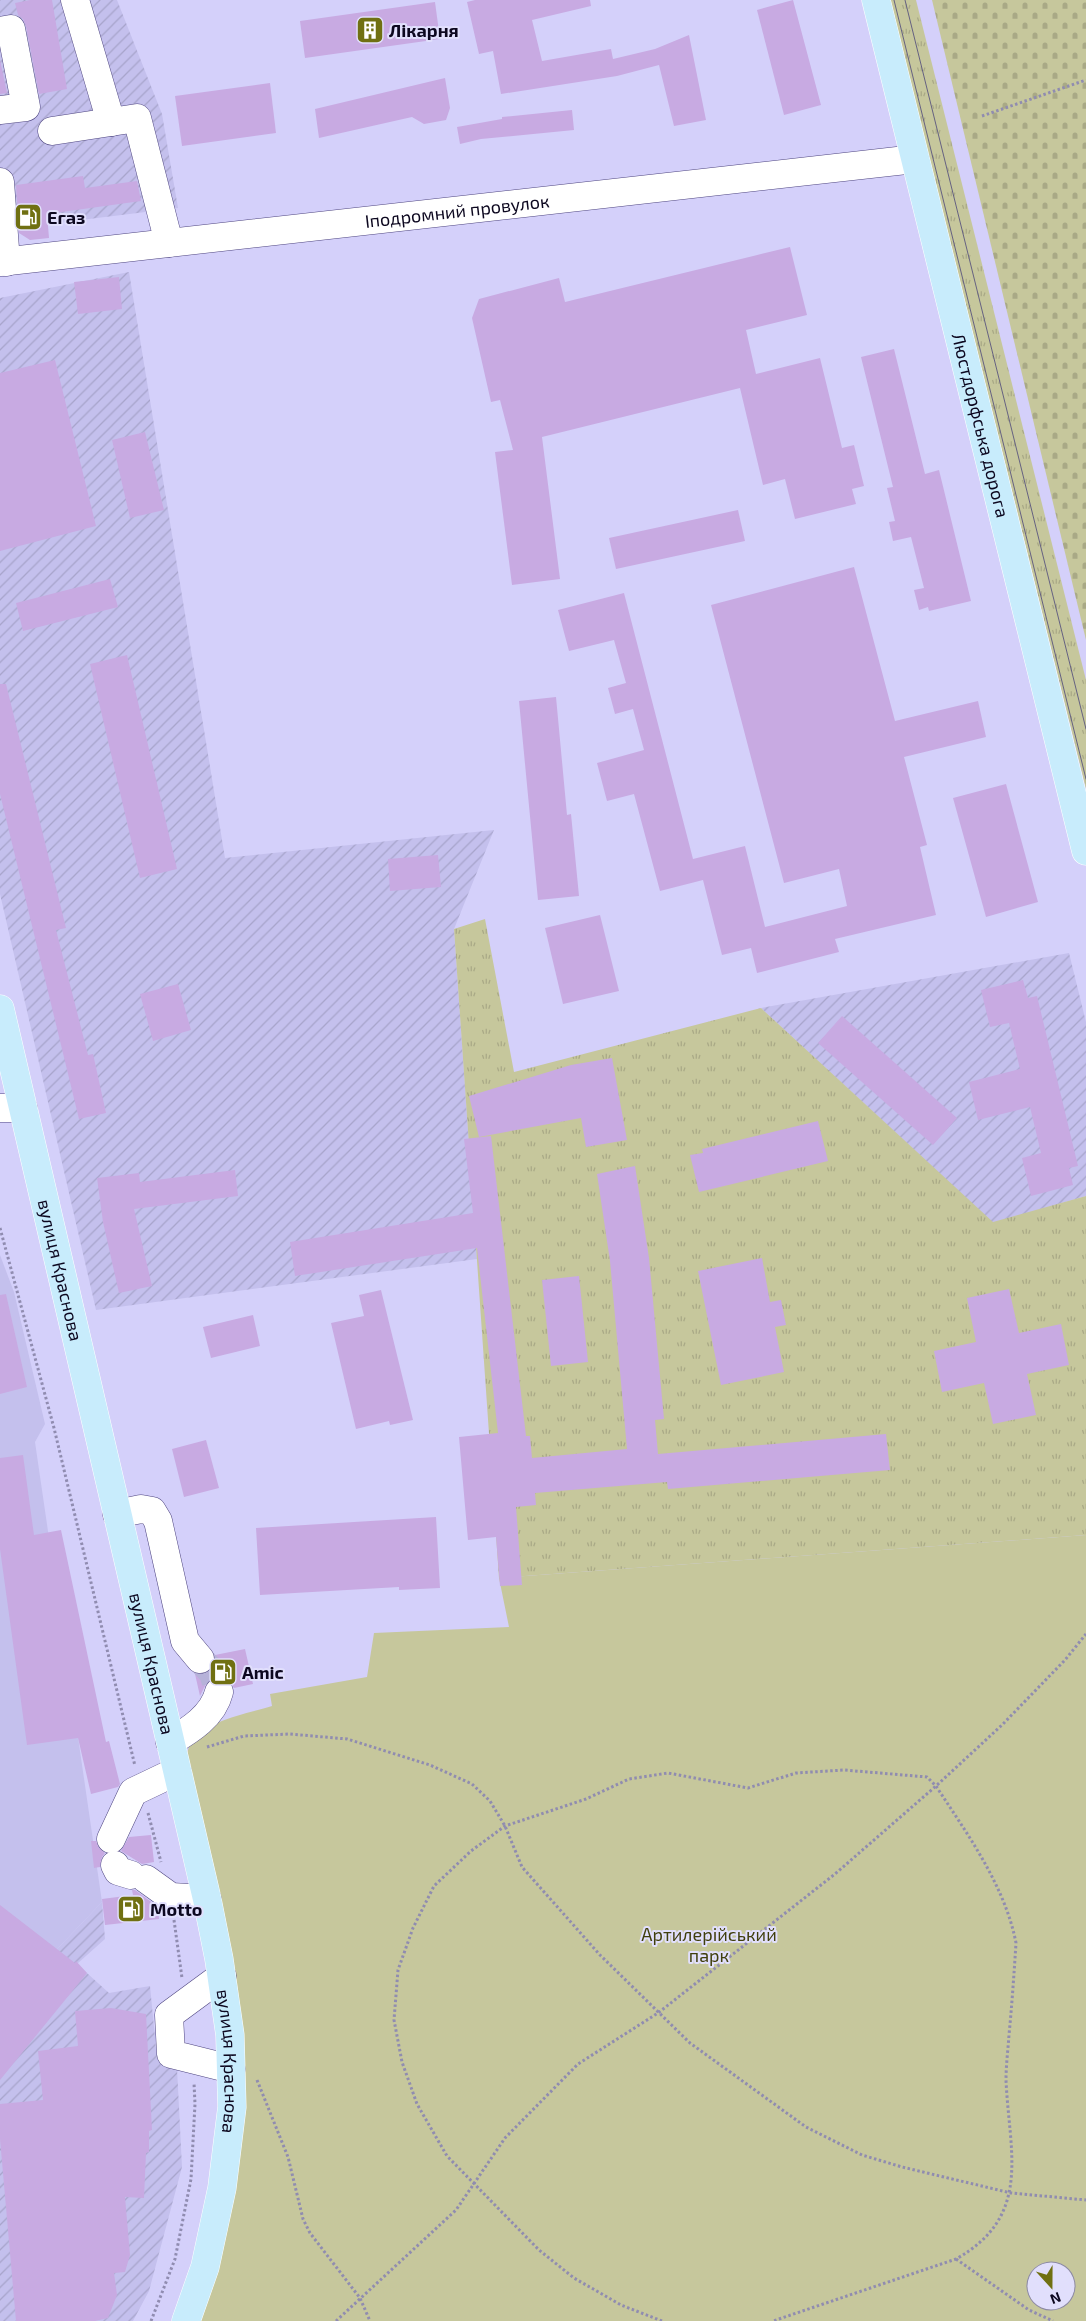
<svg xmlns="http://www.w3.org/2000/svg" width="1086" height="2321" font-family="'Exo 2',sans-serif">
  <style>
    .built { fill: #c4c0ed }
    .industrial { fill: url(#industrial-furrows) }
    .grass { fill: url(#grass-tufts) }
    .cemetery { fill: url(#cemetery-stones) }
    .park { fill: #c6c79c; fill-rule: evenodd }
    .building { fill: #c8aae2 }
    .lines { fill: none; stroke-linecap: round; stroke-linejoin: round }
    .minor-tunnel { stroke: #b6b2d9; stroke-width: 28; stroke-dasharray: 28 14; stroke-linecap: butt }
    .minor-casing { stroke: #4e4580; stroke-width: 29 }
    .major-casing { stroke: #fff; stroke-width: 29 }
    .path { stroke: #908cb0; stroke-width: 3; stroke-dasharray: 2.5 2.5; stroke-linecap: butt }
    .minor { stroke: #fff; stroke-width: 28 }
    .major { stroke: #c8ecfc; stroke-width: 28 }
    .tram { stroke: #656181; stroke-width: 1 }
    .labels { text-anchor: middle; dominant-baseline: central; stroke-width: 4; stroke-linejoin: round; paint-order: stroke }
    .poi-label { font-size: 18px; font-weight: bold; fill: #0c071f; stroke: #e1dffc; text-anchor: start }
    .street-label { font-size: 18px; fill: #0c071f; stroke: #e1dffc }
    .park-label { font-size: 18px; fill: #3f3e0b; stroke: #e1dffc }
  </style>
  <defs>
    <pattern id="industrial-furrows" width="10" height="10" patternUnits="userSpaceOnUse" patternTransform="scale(1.25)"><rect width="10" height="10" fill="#c4c0ed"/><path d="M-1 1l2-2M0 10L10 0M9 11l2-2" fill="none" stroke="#a7a4cb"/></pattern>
    <pattern id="grass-tufts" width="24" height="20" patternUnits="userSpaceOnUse" patternTransform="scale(1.25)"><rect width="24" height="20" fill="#c6c79c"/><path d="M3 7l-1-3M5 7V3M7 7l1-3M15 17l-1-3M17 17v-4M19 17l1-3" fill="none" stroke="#a9a986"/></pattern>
    <pattern id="cemetery-stones" width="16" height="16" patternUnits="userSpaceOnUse" patternTransform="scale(1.25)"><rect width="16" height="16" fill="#c6c79c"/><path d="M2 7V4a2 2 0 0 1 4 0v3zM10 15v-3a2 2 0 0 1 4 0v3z" fill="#a9a986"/></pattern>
  </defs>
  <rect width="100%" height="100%" fill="#d4d0fa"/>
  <path class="built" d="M0,1255l14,37 31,132 -10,18 67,460 -102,107z"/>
  <g class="industrial">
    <path d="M0,0h117l45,114 16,94 -178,22z"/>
    <path d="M129,272l96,586 269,-28 -40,99 23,330 -381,51 -96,-416v-596z"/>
    <path d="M1069,953l17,69v174l-93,27 -232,-215z"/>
    <path d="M102,1902l3,37 -28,25 32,29 41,-7 7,72 20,10 5,99 -33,124 -16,30h-133v-312z"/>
  </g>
  <g class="grass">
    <path d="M890,0h26l170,680v109z"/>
    <path d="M485,919l29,153 247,-64 232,214 93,-26v339l-587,43 -45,-649z"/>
  </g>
  <path class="cemetery" d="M932,0h154v640z"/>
  <path class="park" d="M1086,1535v786h-888l37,-153 -52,-398c2,-8 3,-16 6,-23 13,-27 58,-33 83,-41l-2,-12 97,-17 7,-44 135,-6 -10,-49zM1036,2271h30v30h-30z"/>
  <g class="building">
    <path d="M30,0h22l15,89 -28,5 -13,-68 -3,-7 -5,-4 -3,-12z"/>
    <path d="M475,0h115l1,6 -59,14 10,41 69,-12 2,10 42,-10 34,-14 17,85 -32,6 -15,-61 -42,11 -116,18 -8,-43 -14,3 -12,-52z"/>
    <path d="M793,0l28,105 -37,10 -27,-105z"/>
    <path d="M435,2l5,37 -135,19 -5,-37z"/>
    <path d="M0,60l7,33 -7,1z"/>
    <path d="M445,78l5,30 -4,12 -22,4 -12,-7 -93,21 -4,-29z"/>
    <path d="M270,83l6,50 -94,13 -7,-50z"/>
    <path d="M572,110l2,20 -93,9 -21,5 -3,-17 45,-8v-2z"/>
    <path d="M83,176l2,12 52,-7 4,20 -94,13 2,24 -19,2 -11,-7 -3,-48z"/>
    <path d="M790,247l17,68 -61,15 10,44 64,-16 22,90 12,-3 10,41 -12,3 4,15 -61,15 -10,-40 -22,6 -23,-97 -198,49 18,142 -48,6 -17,-133 18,-2 -13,-50 -9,2 -19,-84 7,-19 80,-21 6,24z"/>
    <path d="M119,277l3,32 -44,5 -4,-32z"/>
    <path d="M894,349l31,125 14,-4 32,131 -42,10 -1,-4 -9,3 -5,-20 10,-2 -13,-51 -18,4 -4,-19 6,-1 -8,-33 6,-1 -32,-130z"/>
    <path d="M55,360l41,166 -96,25v-178z"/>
    <path d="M145,432l19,78 -34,8 -18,-78z"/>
    <path d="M738,510l7,31 -129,28 -7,-31z"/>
    <path d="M854,567l41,154 83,-20 8,36 -82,20 23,88 -7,2 16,68 -101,24 4,13 -82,21 -6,-25 -29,7 -19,-75 -43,11 -26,-97 -27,7 -10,-38 47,-13 -11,-41 -18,5 -7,-26 18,-5 -12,-43 -45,11 -11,-41 66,-17 69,266 52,-13 20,81 82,-21 -8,-37 -55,14 -73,-278z"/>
    <path d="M110,579l8,28 -95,24 -7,-28z"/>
    <path d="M127,655l50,214 -37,9 -50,-214z"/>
    <path d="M0,684h6l60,244 -10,2 32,125 5,-1 13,59 -27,6 -79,-325z"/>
    <path d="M556,697l11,118 4,-1 8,82 -41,4 -19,-199z"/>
    <path d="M1006,784l32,118 -52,15 -33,-119z"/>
    <path d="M438,855l3,32 -51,4 -2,-32z"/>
    <path d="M600,915l19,76 -56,13 -18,-76z"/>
    <path d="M1023,980l5,18 9,-2 41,170 -9,2 4,17 -42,11 -9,-38 19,-5 -11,-46 -52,13 -9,-38 51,-13 -11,-46 -19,4 -9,-37z"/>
    <path d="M178,984l13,46 -38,11 -13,-47z"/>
    <path d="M842,1016l115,102 -24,27 -115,-102z"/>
    <path d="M612,1058l15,82 -41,7 -5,-29 -102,19 -10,-41 102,-31z"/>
    <path d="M818,1121l10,40 -129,31 -9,-37 13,-2 -1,-4z"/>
    <path d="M491,1136l35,300h4l2,22 95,-9 -17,-188 -13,-87 38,-8 14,92 15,161 -9,1 3,34 228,-20 4,36 -222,19 -1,-7 -132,11 1,12 -20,2 6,78 -22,1 -4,-49 -28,3 -9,-103 39,-4 -21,-185 -182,28 -5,-34 183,-29 -9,-74z"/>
    <path d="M235,1170l3,26 -104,13 18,77 -33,7 -16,-71 -6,-44 42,-5 1,9z"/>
    <path d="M762,1258l8,44 11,-2 5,25 -11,2 9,45 -63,13 -23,-114z"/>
    <path d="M579,1276l9,86 -37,4 -9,-86z"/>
    <path d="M1009,1289l10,44 42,-9 8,41 -42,9 9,41 -43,9 -9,-41 -42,9 -8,-41 42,-9 -9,-44z"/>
    <path d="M381,1290l32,130 -23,5 -1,-4 -33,8 -25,-106 33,-7 -5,-21z"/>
    <path d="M6,1294l21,93 -27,7v-99z"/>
    <path d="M253,1315l7,31 -49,12 -8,-31z"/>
    <path d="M206,1440l13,48 -35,9 -12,-48z"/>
    <path d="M23,1455l11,80 27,-5 45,212 3,-1 11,43 -2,3 -27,7 -13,-56 -51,7 -27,-196v-91z"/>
    <path d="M436,1517l4,71 -41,2v-3l-139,8 -4,-67z"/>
    <path d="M245,1649l8,35 -19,4 -4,-6 -5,-5h-9l-8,3 -8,16 -5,-22h8l7,-3 5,-7v-9z"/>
    <path d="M151,1835l3,27 -12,2 -21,-13 8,-14z"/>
    <path d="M91,1841h5l3,7 6,5 -3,4 -2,10 -6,1z"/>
    <path d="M132,1890h3l23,17 1,12 -54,6 -3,-26 31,-4z"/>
    <path d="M0,1905l75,58 1,-2 11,12 -87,107z"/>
    <path d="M111,2008l35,6 6,116 -3,1v21l-3,1 -2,45 -19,-1 5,58 -5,17 -11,1 3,22 -9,23 -13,3h-79l-16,-182v-35l43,-4 -5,-49 40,-5 -3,-35z"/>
  </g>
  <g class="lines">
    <path class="minor-tunnel" d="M200,1659l13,14 6,19"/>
    <g class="minor-casing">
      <g id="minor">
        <path d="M75,0l36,122"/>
        <path d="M0,31l11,-2 15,78 -26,3"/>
        <path d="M52,131l85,-13 32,125"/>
        <path d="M0,182l6,80"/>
        <path id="s1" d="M0,262l915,-103"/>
        <path d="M0,1108h23"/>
        <path d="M117,1514l24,-5 11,2 6,10 27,120 15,18"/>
        <path d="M170,1742c20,-12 43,-26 49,-50"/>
        <path d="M111,1839l22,-47 44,-21"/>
        <path d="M115,1865l3,6 13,4"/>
        <path d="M146,1879l25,18 36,2"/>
        <path d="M222,1976l-53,39 2,39 60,15"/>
      </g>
    </g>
    <g class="major-casing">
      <g id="major">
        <path id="s2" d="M876,0l210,851"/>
        <path id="s3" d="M0,1009l207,890 12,60 11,76 2,72 -10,81 -17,79 -19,54"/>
      </g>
    </g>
    <g class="path">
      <path d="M982,116l104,-36"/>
      <path d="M0,1228l54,200 81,338"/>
      <path d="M207,1747l37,-11 46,-2 57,5 83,26 42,19 18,17 15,25 17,41 78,88 90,88 116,84 56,28 40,12 109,26 75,7"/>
      <path d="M148,1813l13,49"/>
      <path d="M174,1920l8,58"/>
      <path d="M257,2080l31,77 15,62 7,14 50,65 10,23"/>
      <path d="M956,2259l73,51 24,11"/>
      <path d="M151,2321l24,-62 16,-80 4,-75 -1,-21"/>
      <path d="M336,2321l120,-111 49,-72 73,-74 80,-51 177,-139 101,-88 66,-61 63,-65 21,-26"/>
      <path d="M662,2321l-41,-16 -47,-27 -35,-28 -92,-94 -30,-52 -15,-42 -8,-42 4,-50 15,-42 21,-42 37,-35 34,-25 81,-27 43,-20 39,-6 80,15 48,-15 48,-3 83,7 9,9c32,49 69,100 80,157 -2,31 -4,61 -7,92 -1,15 -3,30 -3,45 3,72 27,136 -50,179l-183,62"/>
    </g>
    <use href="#minor" class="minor"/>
    <use href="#major" class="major"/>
    <g class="tram">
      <path d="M894,0l192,779"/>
      <path d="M905,0l181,729"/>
    </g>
  </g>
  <defs>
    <g id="building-square" transform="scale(1.4375)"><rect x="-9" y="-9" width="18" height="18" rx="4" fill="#707012" stroke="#e1dffc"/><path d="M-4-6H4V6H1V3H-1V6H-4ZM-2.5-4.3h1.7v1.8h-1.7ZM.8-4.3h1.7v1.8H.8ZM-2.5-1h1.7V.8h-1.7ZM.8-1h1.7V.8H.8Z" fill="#fff"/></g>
    <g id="fuel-square" transform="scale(1.4375)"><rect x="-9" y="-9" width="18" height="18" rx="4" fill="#707012" stroke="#e1dffc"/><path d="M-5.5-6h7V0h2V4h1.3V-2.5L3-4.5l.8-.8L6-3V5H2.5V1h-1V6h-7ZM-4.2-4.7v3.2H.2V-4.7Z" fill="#fff"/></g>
  </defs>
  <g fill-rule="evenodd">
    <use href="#building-square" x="370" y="30"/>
    <use href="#fuel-square" x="28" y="217"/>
    <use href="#fuel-square" x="223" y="1672"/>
    <use href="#fuel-square" x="131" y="1909"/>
  </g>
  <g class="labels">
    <g class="poi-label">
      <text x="389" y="30">Лікарня</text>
      <text x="47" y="217">Егаз</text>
      <text x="242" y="1672">Amic</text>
      <text x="150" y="1909">Motto</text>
    </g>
    <g class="street-label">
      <text stroke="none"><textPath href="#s1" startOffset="460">Іподромний провулок</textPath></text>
      <text stroke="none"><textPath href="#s2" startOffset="438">Люстдорфська дорога</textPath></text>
      <text stroke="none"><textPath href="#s3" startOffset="268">вулиця Краснова</textPath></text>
      <text stroke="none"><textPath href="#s3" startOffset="672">вулиця Краснова</textPath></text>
      <text stroke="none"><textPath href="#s3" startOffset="1078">вулиця Краснова</textPath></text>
    </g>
    <g class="park-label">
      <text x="709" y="1934">Артилерійський<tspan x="709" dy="21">парк</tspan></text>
    </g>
  </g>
  <g transform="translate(1051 2286) rotate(159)"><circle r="24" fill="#e1dffc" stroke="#8c89a4"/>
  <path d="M0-4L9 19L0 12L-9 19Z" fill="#707012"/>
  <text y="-8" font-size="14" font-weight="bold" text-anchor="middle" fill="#0c071f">N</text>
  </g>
</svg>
